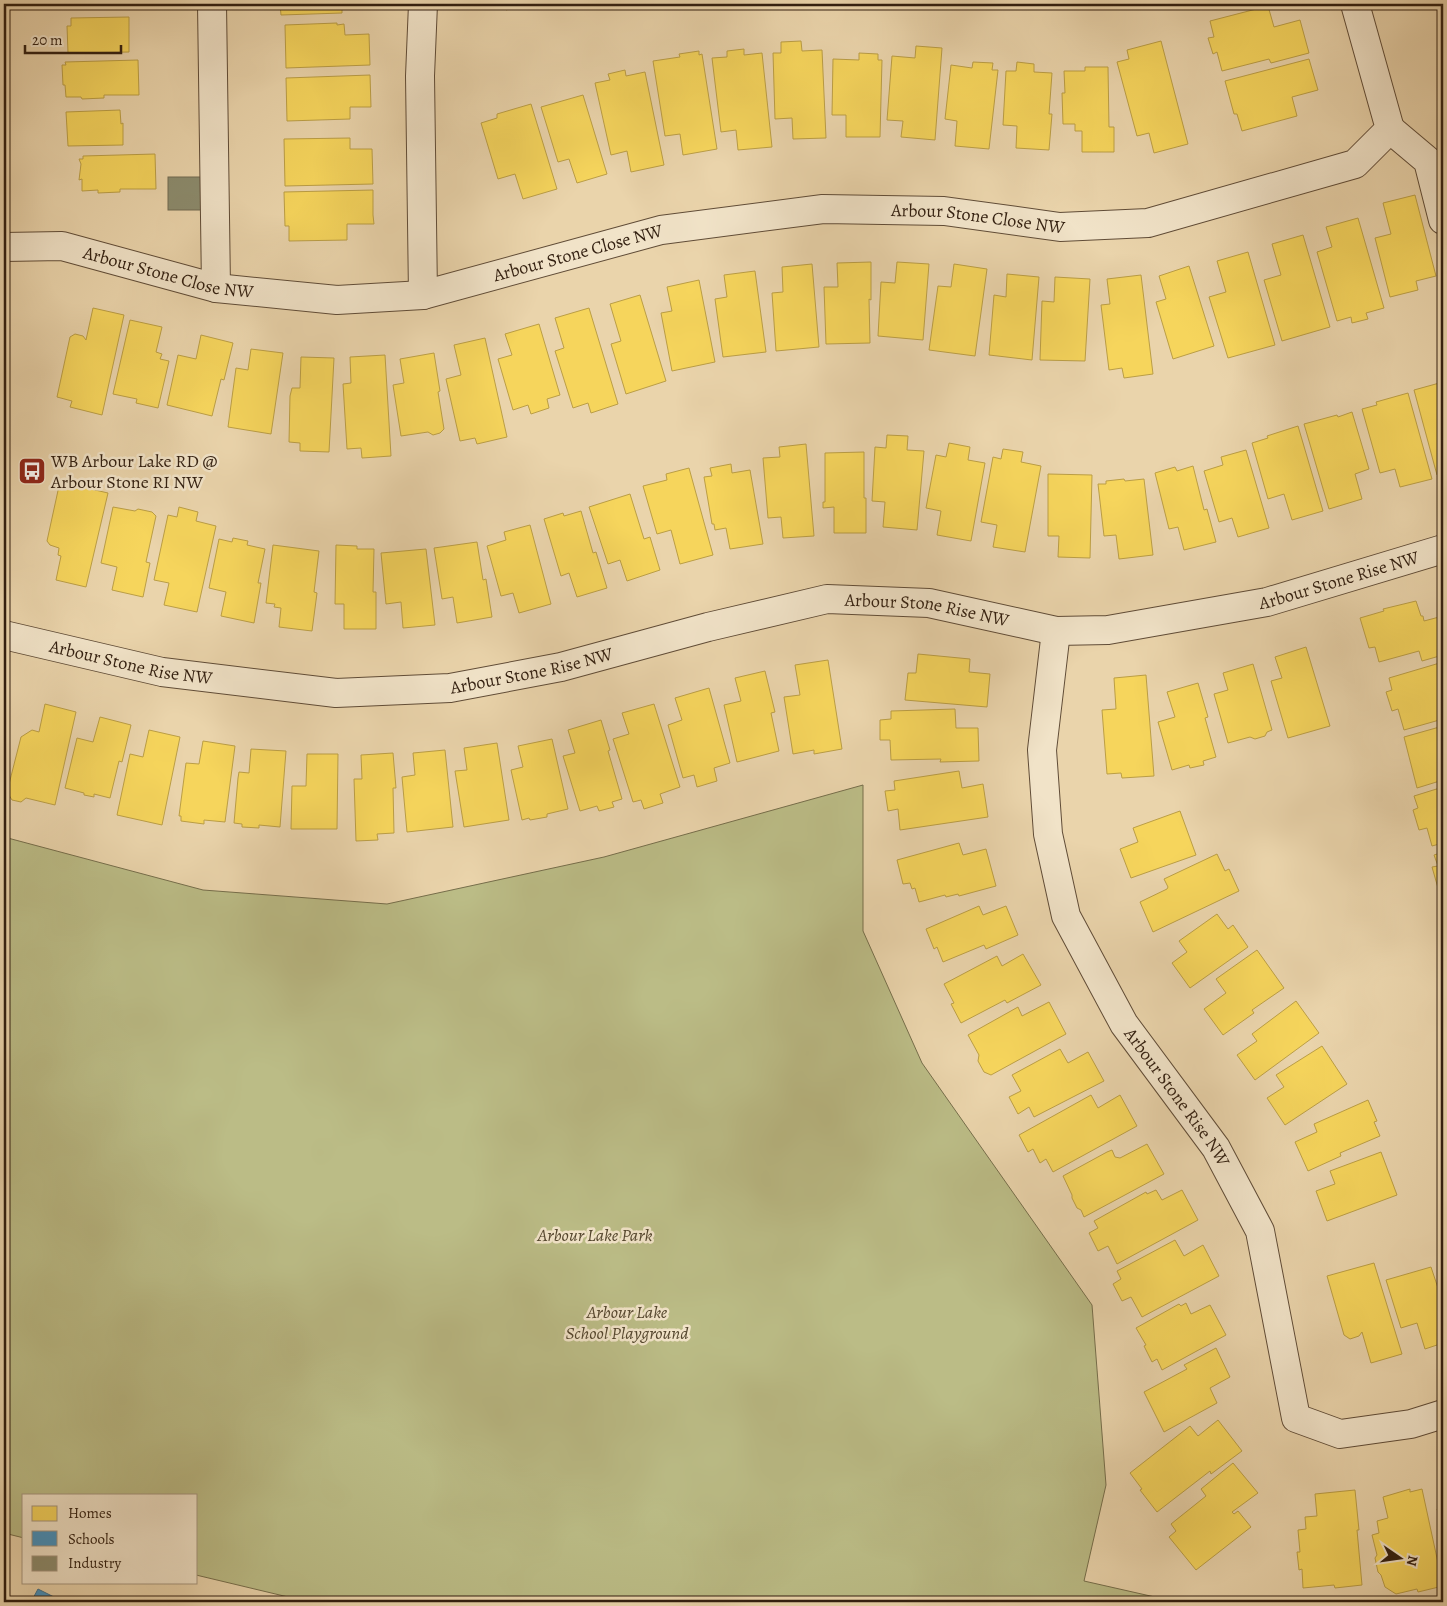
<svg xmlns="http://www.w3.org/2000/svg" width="1447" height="1606" font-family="Alegreya,serif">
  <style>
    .green { fill: #bbbc86; stroke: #766e4b }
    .homes { fill: #f6d55c; stroke: #bb9e45 }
    .schools { fill: #4393c3; stroke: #3e708d }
    .industry { fill: #8c8c6e; stroke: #716b52 }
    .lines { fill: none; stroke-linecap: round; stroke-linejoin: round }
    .minor-casing { stroke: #604c37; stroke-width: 30 }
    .minor { stroke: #f1e3c8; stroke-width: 28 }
    .labels { text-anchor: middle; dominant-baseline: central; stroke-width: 5; stroke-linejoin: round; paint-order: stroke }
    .street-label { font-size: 18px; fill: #321f10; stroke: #f1e3c8 }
    .poi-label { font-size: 18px; fill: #321f10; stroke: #f1e3c8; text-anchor: start }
    .park-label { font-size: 18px; font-style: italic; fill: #54462e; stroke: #f1e3c8 }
  </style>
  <rect width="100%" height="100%" fill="#ead4ab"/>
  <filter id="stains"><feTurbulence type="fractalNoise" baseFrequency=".004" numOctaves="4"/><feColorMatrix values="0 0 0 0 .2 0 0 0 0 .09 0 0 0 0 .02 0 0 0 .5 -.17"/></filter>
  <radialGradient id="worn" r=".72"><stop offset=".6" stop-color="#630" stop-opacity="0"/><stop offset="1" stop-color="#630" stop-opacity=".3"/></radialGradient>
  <path class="green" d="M863,785v146l59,132 170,242 14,180 -22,96 93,21h-868l-113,-27v-80h-172v43l-20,-5v-696l199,53 184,14 217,-47z"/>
  <g class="homes">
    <path d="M65,4h64v3l-64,2z"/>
    <path d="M280,4h62v9l-61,2z"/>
    <path d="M504,4h23l-21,6z"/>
    <path d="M1268,6l6,21 26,-7 9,33 -38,10 -2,-4 -47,12 -5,-19 -4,2 -5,-16 6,-1 -4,-16z"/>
    <path d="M129,17v35l-61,1 -1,-27h4v-8z"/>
    <path d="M337,23v2l7,-1 1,11 24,-1 1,31 -84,3 -1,-43z"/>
    <path d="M801,41l1,10 20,-1 4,88 -33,1 -1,-21 -17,1 -2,-66h8v-11z"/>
    <path d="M1161,41l27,103 -34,9 -5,-20 -12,3 -20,-74 12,-3 -2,-9z"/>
    <path d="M916,46l26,2 -7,92 -34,-3 2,-16 -16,-1 5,-64 23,2z"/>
    <path d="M744,49v6l18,-2 10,94 -34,3 -2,-20 -15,2 -9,-74 15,-1v-6z"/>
    <path d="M699,51v4l3,-1 15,95 -34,6 -3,-21 -15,2 -12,-75 27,-4 -1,-3z"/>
    <path d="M859,53l19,1v6h4l-2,77h-34v-22h-14l1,-56 26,1z"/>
    <path d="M1309,59l9,31 -26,7 5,19 -55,15 -5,-17h-3l-9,-33z"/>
    <path d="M138,60l1,35h-35v3l-22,1 -1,-2h-15l-1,-12h-2l-1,-20h4l-1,-3z"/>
    <path d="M973,62l20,1 -1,7h6l-9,79 -34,-3 2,-25 -12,-2 6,-54 21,3z"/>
    <path d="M1017,62l17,2v8l18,1 -3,41h3l-3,36 -33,-2 1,-22 -14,-1 3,-54h10z"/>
    <path d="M1085,67h23l1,60h5v25h-32v-21h-7v-7h-12l-1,-31h3l-1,-22h21z"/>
    <path d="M625,70l1,6 19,-4 19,93 -33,7 -4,-21 -16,4 -16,-72 15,-3 -2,-6z"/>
    <path d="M370,75l1,32h-21v12l-63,2 -1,-43z"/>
    <path d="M583,95l24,79 -30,9 -8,-24 -11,3 -17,-55z"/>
    <path d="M531,104l26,85 -34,10 -8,-25 -17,5 -17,-56 16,-5v-4z"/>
    <path d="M120,110l1,14 2,-1v22l-55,1 -2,-34z"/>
    <path d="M350,138v11h22l1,35 -88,2 -1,-47z"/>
    <path d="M155,154l1,35h-36v3l-22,1v-3l-16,1v-12l-3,1 2,-16 -2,-5h4v-3z"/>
    <path d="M373,190v25l1,9h-27v16l-58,1v-15h-4l-1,-34z"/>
    <path d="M1415,195l21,81 -20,5 2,9 -28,7 -15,-59 16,-4 -8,-31z"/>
    <path d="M1358,218l26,90 -18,5 2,6 -16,4 -1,-6 -14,4 -20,-69 15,-5 -6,-20z"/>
    <path d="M1303,235l27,92 -48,14 -18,-61 17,-5 -9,-31z"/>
    <path d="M1248,252l27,93 -47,13 -19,-61 17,-5 -9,-31z"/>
    <path d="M871,262v38l-2,-1 1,44 -44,1 -2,-57h14l-1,-24z"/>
    <path d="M897,262l32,2 -6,76 -45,-4 3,-54 14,1z"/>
    <path d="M812,264l7,83 -43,4 -4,-58 11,-1 -1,-25z"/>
    <path d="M954,264l33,5 -12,87 -46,-6 9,-64 13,1z"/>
    <path d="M1189,266l25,80 -41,13 -17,-57 10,-3 -7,-23z"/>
    <path d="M755,271l11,81 -43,5 -8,-58 12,-2 -3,-22z"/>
    <path d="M1007,274l32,3 -7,83 -43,-5 5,-60 12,2z"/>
    <path d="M1141,275l12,99 -29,4 -2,-10 -13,2 -8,-65 9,-1 -3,-25z"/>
    <path d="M1055,277l35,2 -5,82 -45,-1 2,-59 12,1z"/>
    <path d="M699,280l16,82 -43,9 -11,-58 11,-2 -5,-24z"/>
    <path d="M640,295l26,86 -40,13 -15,-50 10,-3 -11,-37z"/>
    <path d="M93,308l31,7 -22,100 -32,-8 2,-6 -15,-4 13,-60 5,-3 8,2 3,4z"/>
    <path d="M589,308l29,96 -27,9 -3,-10 -15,5 -18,-57 9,-3 -9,-30z"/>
    <path d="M130,320l32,7 -6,25 6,2 -2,5 9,2 -11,47 -22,-5 1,-4 -24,-5z"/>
    <path d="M539,324l21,71 -13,4 2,9 -18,6 -3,-9 -15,5 -15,-51 14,-4 -7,-21z"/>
    <path d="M201,335l32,8 -9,37 -3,-1 -9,37 -45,-11 11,-50 18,4z"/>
    <path d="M485,338l22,99 -30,7 -2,-6 -15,3 -14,-62 15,-4 -7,-30z"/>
    <path d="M251,349l32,4 -12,81 -43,-7 8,-59 12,2z"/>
    <path d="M434,353l6,38 -2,1 6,37 -4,4 -7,2 -5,-3 -27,4 -8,-51 11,-2 -4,-24z"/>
    <path d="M385,355l6,101 -29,2 -1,-10 -14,1 -4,-65 8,-1 -1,-26z"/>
    <path d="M301,357l33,1 -5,94 -29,-1v-8l-11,-1 1,-46 2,-8h8z"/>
    <path d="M1443,382v92l-6,1 -23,-85z"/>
    <path d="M1408,393l24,86 -32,8 -5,-18 -15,4 -18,-64 15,-4 -1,-3z"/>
    <path d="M1352,412l17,57 -14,5 7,25 -33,10 -25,-85 33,-9 1,2z"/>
    <path d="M1298,426l25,85 -31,9 -8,-26 -16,5 -16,-56 16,-5 -1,-2z"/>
    <path d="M887,435l21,1 -1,14 17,1 -7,79 -34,-3 2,-25 -13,-1 3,-54 11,1z"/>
    <path d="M949,443l21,4 -2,13 17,3 -14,78 -34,-6 4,-24 -15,-3 10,-53 10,2z"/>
    <path d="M806,444l8,92 -31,2 -2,-21 -13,1 -5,-60 17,-1 -1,-10z"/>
    <path d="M1003,449l20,3 -2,10 20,4 -16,86 -32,-5 4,-22 -16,-3 12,-65 8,2z"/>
    <path d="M1246,450l23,78 -31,9 -6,-19 -13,4 -15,-51 19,-6 -2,-8z"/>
    <path d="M864,452v46h2v35h-32v-26l-11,1v-6h2v-49z"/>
    <path d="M731,464l1,9 18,-3 13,74 -33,5 -4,-21 -11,2 -1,-6h-2l-8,-47 8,-1 -2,-8z"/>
    <path d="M1193,466l11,44 3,-1 9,33 -32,8 -6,-23 -9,2 -14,-56 20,-6 2,4z"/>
    <path d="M689,468l24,87 -33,9 -9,-34 -14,4 -14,-48 24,-6 -1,-6z"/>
    <path d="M1048,474l44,1 -2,83 -32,-1 1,-21h-11z"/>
    <path d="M1124,479l1,2 19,-2 9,76 -34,4 -3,-24 -12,1 -6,-52h8v-3z"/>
    <path d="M65,483l43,10 -22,94 -30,-7 5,-24 -3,-1 1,-7 -9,-3 -3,-4 12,-55z"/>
    <path d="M630,494l14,45 6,-2 10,33 -33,11 -7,-21 -12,4 -19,-57z"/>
    <path d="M113,507l22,4 3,-2 14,3 4,4 -10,46 4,1 -7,34 -31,-7 5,-23 -16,-4z"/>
    <path d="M179,507l19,5 -2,9 20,5 -19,86 -33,-7 5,-22 -15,-3 14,-65 9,2z"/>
    <path d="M581,511l12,42 3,-1 11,36 -30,9 -8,-24 -8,3 -17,-57 19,-6 1,3z"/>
    <path d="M530,525l21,79 -32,9 -6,-20 -12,3 -14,-50 19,-6 -2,-8z"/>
    <path d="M233,538l15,3 -1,4 18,4 -7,34h3l-7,40 -33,-7 5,-24 -17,-4 10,-49 13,3z"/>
    <path d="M477,542l6,38 3,-1 6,38 -35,6 -4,-26 -11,2 -8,-51z"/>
    <path d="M273,545l46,6 -5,41 3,1 -5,38 -33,-4 2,-19 -7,-1 1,-3 -9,-1z"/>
    <path d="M336,545l21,1v3h17l-1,43h3v37h-32v-25h-9z"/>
    <path d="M426,549l9,76 -32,3 -2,-26 -15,2 -5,-51z"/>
    <path d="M1416,601l5,15h2l1,5 19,-5v39l-21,6 -3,-10 -40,11 -4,-15 -6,1 -9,-30 24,-7 -1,-2z"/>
    <path d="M1306,647l24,79 -42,12 -17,-57 11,-3 -7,-21z"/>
    <path d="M918,654l52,5 -1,13 21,2 -3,33 -82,-7 3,-27h8z"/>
    <path d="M828,660l14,89 -28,5v-4l-21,4 -9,-57 16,-2 -5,-30z"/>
    <path d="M1443,662v57l-39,11 -6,-21 -6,2 -6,-19 6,-2 -3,-12z"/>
    <path d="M1253,664l19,66 -5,2 -2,4 -10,3 -5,-2 -22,6 -14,-49 14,-4 -5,-17z"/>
    <path d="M765,671l10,41 -4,1 8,38 -42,11 -13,-57 17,-4 -6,-23z"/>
    <path d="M1146,675l8,101 -32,2 -1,-5 -14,1 -5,-64 14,-1 -2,-31z"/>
    <path d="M1198,683l10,34 -3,1 11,39 -13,4 1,4 -14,3 -1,-3 -17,5 -14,-48 17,-5 -8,-25z"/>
    <path d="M709,688l21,75 -16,5 3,13 -20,6 -3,-12 -11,3 -15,-53 14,-5 -7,-22z"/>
    <path d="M45,704l31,8 -21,93 -29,-7 -5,4 -9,-2 -5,-8 14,-55 11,-7 7,2z"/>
    <path d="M654,704l26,83 -20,7 3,9 -19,6 -3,-9 -8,2 -20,-63 16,-5 -7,-21z"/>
    <path d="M955,709l1,19h22l1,33 -39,1 1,-3 -50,1 -1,-20h-10v-20l11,-1v-8z"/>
    <path d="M100,717l31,8 -9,37 -3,-1 -9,37 -16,-4v3l-10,-2v-2l-19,-5 12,-50 16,4z"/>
    <path d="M601,720l9,30 -2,1 14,48 -10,3 2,5 -15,4 -2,-5 -17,5 -17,-55 12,-3 -7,-23z"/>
    <path d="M1443,726v54l-26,8 -13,-51z"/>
    <path d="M149,730l31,7 -18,88 -45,-10 13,-61 13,3z"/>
    <path d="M552,739l16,70 -21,5v3l-17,3 -1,-2 -7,2 -11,-50 12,-3 -5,-21z"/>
    <path d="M203,741l32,5 -10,76 -21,-2v4l-23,-3v-5h-2l7,-53 13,1z"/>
    <path d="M497,743l12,77 -45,7 -9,-56 12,-1 -3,-22z"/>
    <path d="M251,749l35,2 -6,76 -21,-2v3l-17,-1v-3l-8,-1 4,-45 1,-6 10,1z"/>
    <path d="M445,750l8,77 -46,5 -5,-55 13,-2 -2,-22z"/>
    <path d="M393,753l3,35h-3l1,45 -17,1 1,6 -22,1 -2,-62h8l-1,-24z"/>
    <path d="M307,754h31l-1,75h-46l1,-43h14z"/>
    <path d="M959,771l3,17 21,-4 5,33 -88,13 -2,-21 -10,2 -3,-20 10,-1 -1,-9z"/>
    <path d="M1443,787v56l-11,3 -5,-18 -8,2 -6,-20 5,-2 -4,-12z"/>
    <path d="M1180,811l16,44 -65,23 -11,-29 18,-7 -5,-14z"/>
    <path d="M959,843l4,12 23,-6 10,37 -37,10 -1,-2 -12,3 -1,-2 -26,7 -4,-14 -3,1 -2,-6 -7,1 -6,-24z"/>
    <path d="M1443,852v34l-5,2 -6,-21 6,-1 -4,-11z"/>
    <path d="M1217,854l8,17 4,-2 10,22 -86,41 -13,-30 27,-13 1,-2 -4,-8z"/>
    <path d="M979,906l4,9 23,-9 12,29 -32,14 -2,-4 -41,17 -6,-15 -3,2 -8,-20z"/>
    <path d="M1217,914l11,15 5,-4 15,22 -58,41 -18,-25 15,-11 -8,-11z"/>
    <path d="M1257,950l27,38 -32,22 2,3 -31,22 -19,-26 22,-16 -10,-14z"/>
    <path d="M1023,954l18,31 -34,18 -2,-3 -44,23 -10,-19 3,-1 -10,-19 53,-28 5,10z"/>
    <path d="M1296,1001l23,32 -64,47 -18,-25 20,-14 -5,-7z"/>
    <path d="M1049,1002l17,32 -75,41 -7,-3 -6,-11 1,-6 -11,-20 50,-28 4,9z"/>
    <path d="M1322,1046l25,38 -62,41 -18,-27 17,-11 -8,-12z"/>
    <path d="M1060,1049l8,14 20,-11 16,29 -70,36 -5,-10 -11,7 -9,-17 12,-6 -9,-16z"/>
    <path d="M1091,1095l7,13 22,-13 17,31 -84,46 -7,-13 -6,4 -7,-14 -5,3 -9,-17z"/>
    <path d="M1368,1100l9,21 -3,1 6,14 -40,17 1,3 -33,15 -13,-29 22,-10 -3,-8z"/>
    <path d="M1147,1144l17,30 -80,43 -3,-7 -4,-2 -5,-10v-3l-9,-19 44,-24 5,-2 3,7 5,1z"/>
    <path d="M1381,1152l16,43 -70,26 -11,-30 19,-7 -5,-13z"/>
    <path d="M1156,1190l6,10 20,-10 16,30 -81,44 -9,-18 -10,5 -9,-18 9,-5 -4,-7 52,-29 1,2z"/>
    <path d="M1175,1240l9,16 19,-11 16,31 -77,41 -11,-20 -9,4 -9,-17 8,-5 -4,-8z"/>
    <path d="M1374,1263l28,91 -31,9 -9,-31 -3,4 -9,3 -6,-4 -17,-59z"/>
    <path d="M1431,1267l12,36v40l-18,6 -8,-26 -16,5 -15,-48z"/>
    <path d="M1186,1303l5,11 19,-9 16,30 -64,35 -5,-11 -5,3 -8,-16 2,-1 -10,-17 43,-24 2,2z"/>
    <path d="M1216,1348l14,29 -20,11 7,15 -53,29 -20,-40 43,-23 -3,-4z"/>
    <path d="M1218,1420l24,31 -31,23 -1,-3 -53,41 -17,-22 2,-1 -12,-16 60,-47 8,10z"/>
    <path d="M1233,1463l25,30 -26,19 2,2 4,-3 13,16 -55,43 -27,-33 7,-6 -5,-7 35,-28 -5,-7z"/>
    <path d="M1410,1489v3l12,-3 21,97 -25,6 -1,-3 -21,5 -11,-7 -4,-12 -3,-3 -3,-14 2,-3 -5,-20 7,-2 -2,-12 11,-3 -5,-21z"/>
    <path d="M1355,1490l4,40h-2l5,55 -27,3 -1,-3 -31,3 -1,-19 -3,1 -2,-18h3l-2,-22 8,-1 -1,-12 12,-1 -2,-22z"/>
    <path d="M1443,1507v23l-6,-21z"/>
  </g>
  <path class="schools" d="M38,1589l26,13h-33z"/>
  <rect class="industry" x="168" y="177" width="33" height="33"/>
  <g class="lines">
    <g class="minor-casing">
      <g id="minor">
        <path d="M212,4l4,284"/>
        <path d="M1390,129l38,32 15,59"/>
        <path id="s1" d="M4,247l58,-1 154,42 121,12 86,-5 238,-65 162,-21 121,2 116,16 88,-4 207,-59 35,-35 -35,-125"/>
        <path d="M423,295l-3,-219 3,-72"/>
        <path id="s2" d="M1056,631l-14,119 6,84 18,82 58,108 92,124 44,83 36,187 44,16 71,-10 32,-10"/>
        <path id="s3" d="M4,635l158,37 174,21 114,-5 111,-21 147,-40 119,-28 102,4 127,28 52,-1 159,-28 176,-53"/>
      </g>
    </g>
    <use href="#minor" class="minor"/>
  </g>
  <defs>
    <g id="bus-square" transform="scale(1.4375)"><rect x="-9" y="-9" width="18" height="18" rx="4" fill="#8f2418" stroke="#f1e3c8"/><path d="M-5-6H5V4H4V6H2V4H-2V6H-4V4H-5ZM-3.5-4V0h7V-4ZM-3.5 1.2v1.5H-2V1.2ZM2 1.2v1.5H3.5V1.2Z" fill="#fff"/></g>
  </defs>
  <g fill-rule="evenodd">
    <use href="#bus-square" x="32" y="471"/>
  </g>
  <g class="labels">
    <g class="street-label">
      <text stroke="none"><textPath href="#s1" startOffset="991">Arbour Stone Close NW</textPath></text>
      <text stroke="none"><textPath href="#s1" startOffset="586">Arbour Stone Close NW</textPath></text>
      <text stroke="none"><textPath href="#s1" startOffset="168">Arbour Stone Close NW</textPath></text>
      <text stroke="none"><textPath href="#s3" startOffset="1360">Arbour Stone Rise NW</textPath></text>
      <text stroke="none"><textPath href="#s3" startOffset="940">Arbour Stone Rise NW</textPath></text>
      <text stroke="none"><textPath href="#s3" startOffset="130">Arbour Stone Rise NW</textPath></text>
      <text stroke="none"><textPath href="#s3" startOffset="535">Arbour Stone Rise NW</textPath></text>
      <text stroke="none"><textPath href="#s2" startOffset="501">Arbour Stone Rise NW</textPath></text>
    </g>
    <g class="poi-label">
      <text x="51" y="461">WB Arbour Lake RD @<tspan x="51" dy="21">Arbour Stone RI NW</tspan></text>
    </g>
    <g class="park-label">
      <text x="595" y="1235">Arbour Lake Park</text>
      <text x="627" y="1312">Arbour Lake<tspan x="627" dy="21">School Playground</tspan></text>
    </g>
  </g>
  <rect width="1447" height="1606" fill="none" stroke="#ead4ab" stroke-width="20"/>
  <rect x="5" y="5" width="1437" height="1596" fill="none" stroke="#321f10" stroke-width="2.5"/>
  <rect x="10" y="10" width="1427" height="1586" fill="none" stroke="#321f10"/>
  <rect x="22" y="1494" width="175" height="90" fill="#f1e3c8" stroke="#a5957e"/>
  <rect x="32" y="1506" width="25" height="15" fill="#f6d55c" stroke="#a5957e"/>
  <text x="68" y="1518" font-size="15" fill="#321f10">Homes</text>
  <rect x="32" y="1531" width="25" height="15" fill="#4393c3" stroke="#a5957e"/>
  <text x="68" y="1544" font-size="15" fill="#321f10">Schools</text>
  <rect x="32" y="1556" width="25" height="15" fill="#8c8c6e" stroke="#a5957e"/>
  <text x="68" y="1568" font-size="15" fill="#321f10">Industry</text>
  <g transform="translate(1400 1558) rotate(103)" stroke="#f1e3c8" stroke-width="4" paint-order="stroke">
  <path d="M0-4L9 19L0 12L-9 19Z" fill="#321f10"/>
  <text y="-8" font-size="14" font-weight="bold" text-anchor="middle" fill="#321f10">N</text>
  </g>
  <path d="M25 45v8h96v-8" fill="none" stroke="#321f10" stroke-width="2.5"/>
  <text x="32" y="45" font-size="15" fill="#321f10" stroke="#f1e3c8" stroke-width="4" paint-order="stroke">20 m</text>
  <rect width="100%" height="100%" filter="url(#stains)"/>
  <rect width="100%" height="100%" fill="url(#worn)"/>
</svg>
